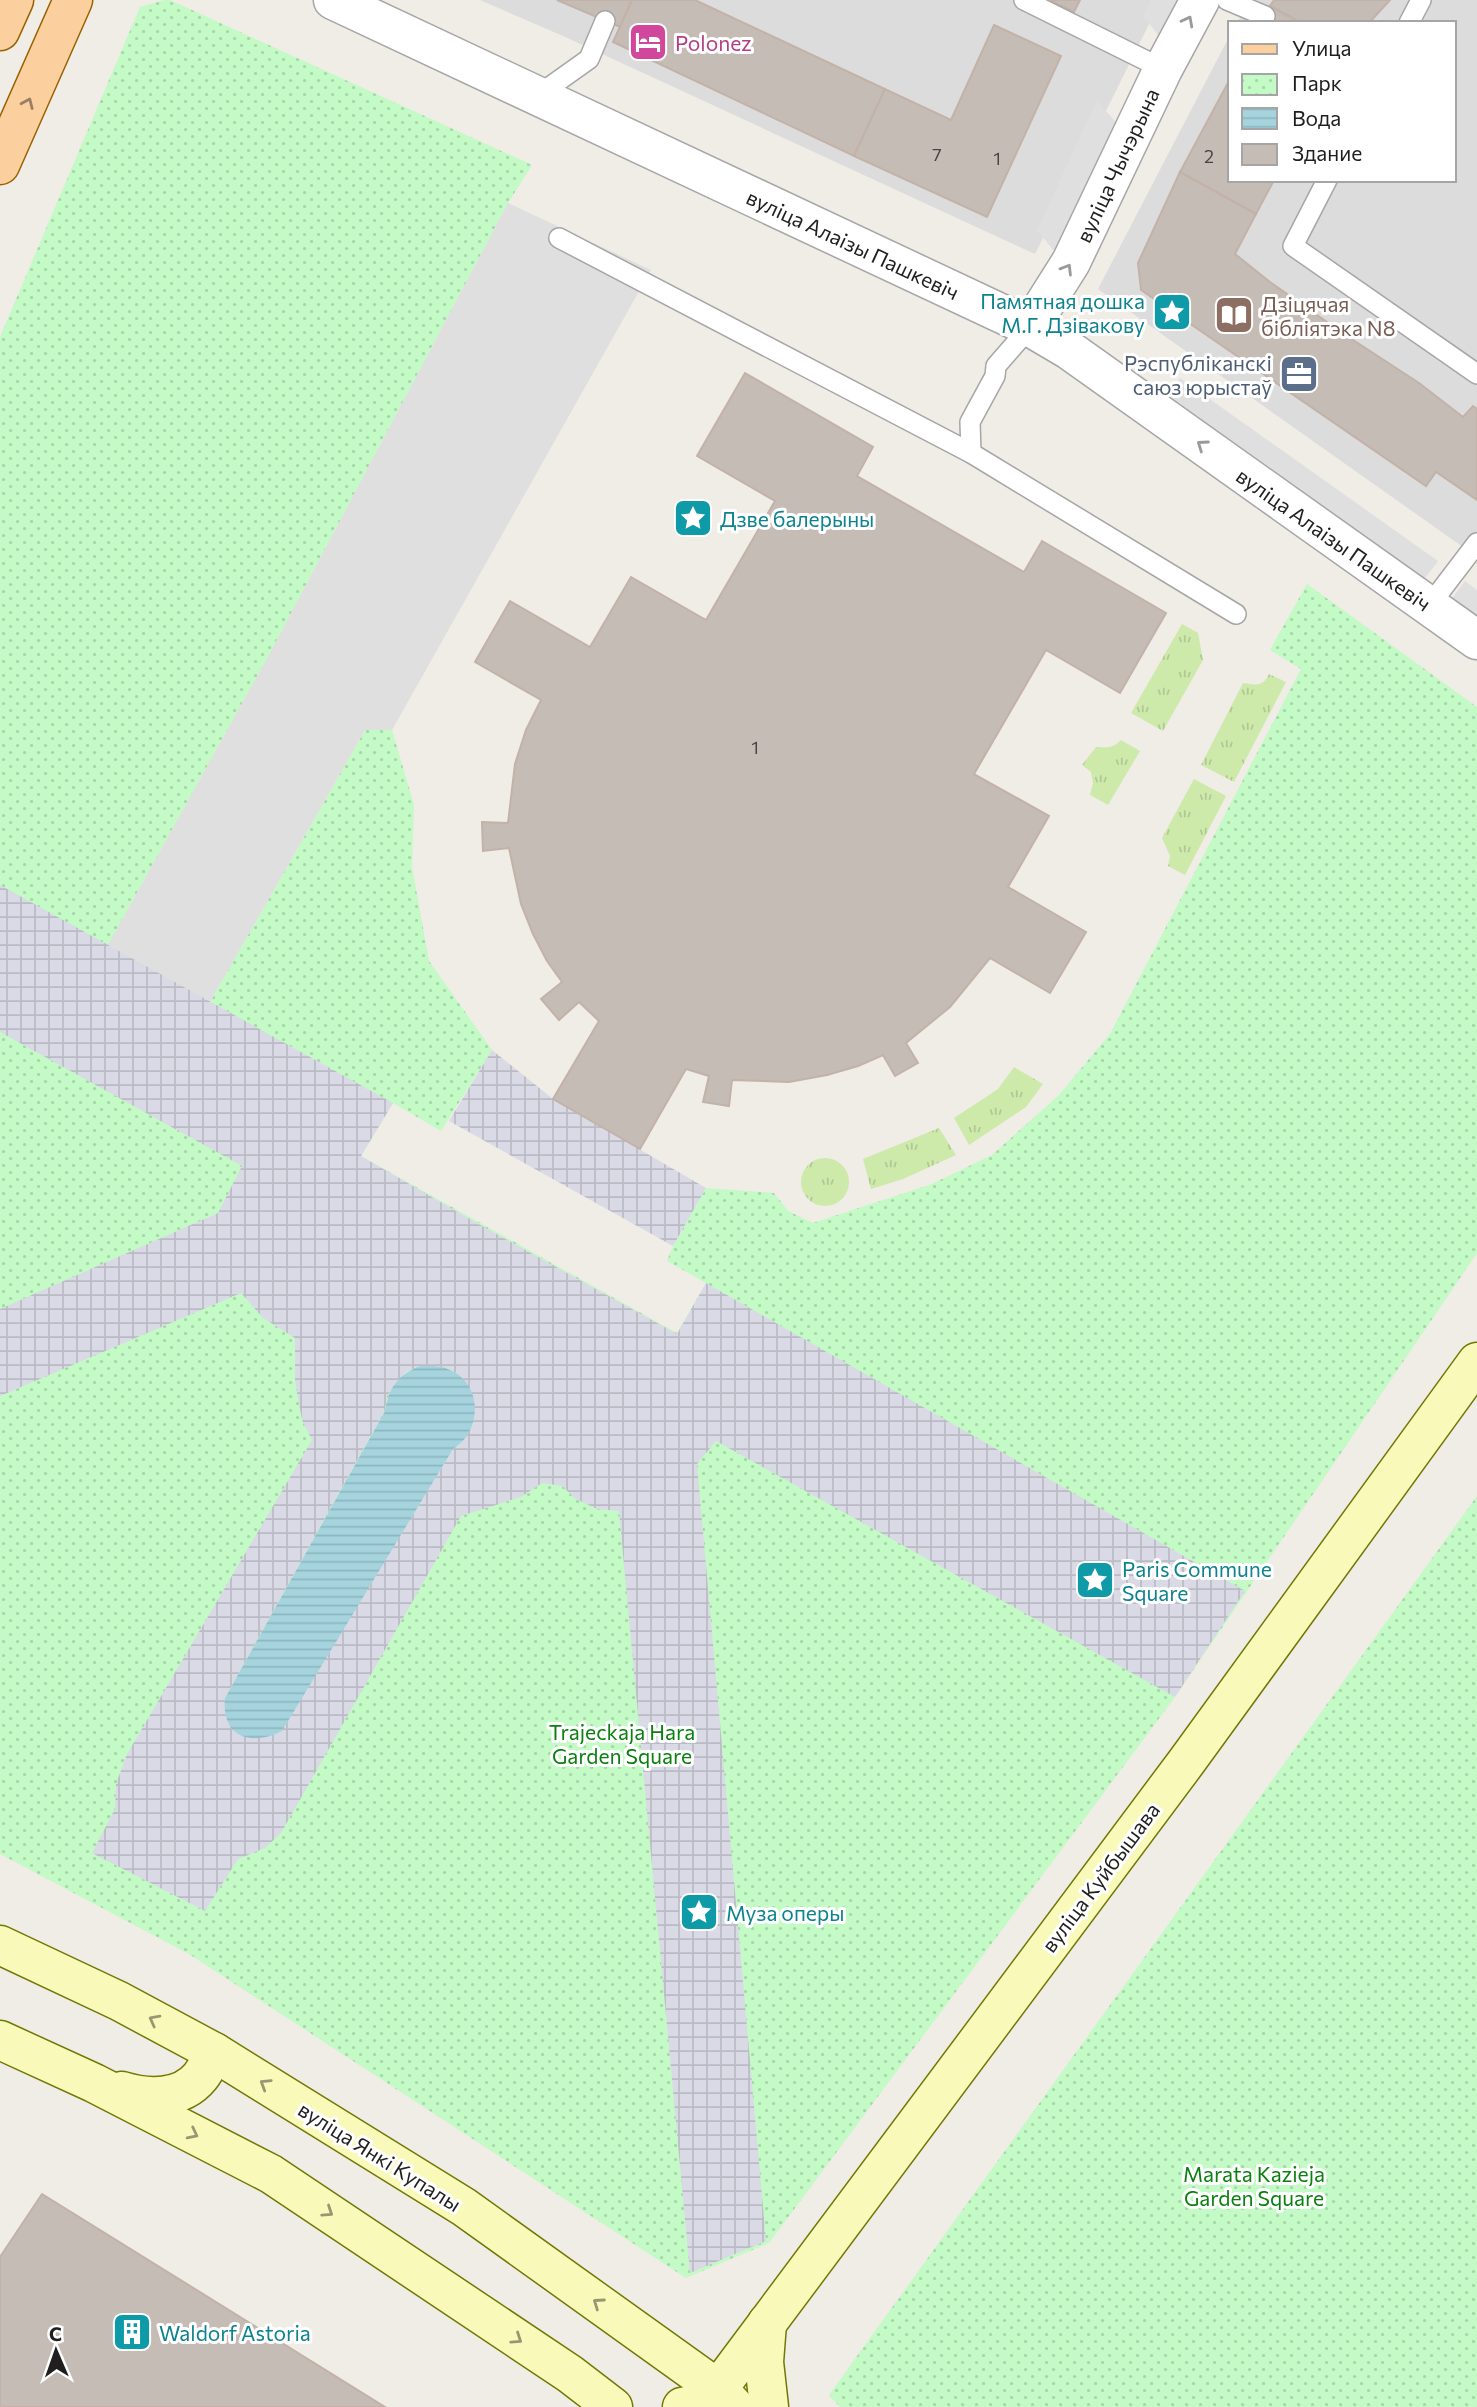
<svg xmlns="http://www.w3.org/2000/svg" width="1477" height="2407" font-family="Commissioner,sans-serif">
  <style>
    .residential { fill: #dddcdc }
    .grass { fill: url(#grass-tufts) }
    .park { fill: url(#park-dots) }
    .parking { fill: #dfdfdf }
    .plaza { fill: url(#plaza-grid); fill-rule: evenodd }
    .water { fill: url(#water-rules) }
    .building { fill: #c5bcb5; stroke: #c2b2a8; stroke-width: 2 }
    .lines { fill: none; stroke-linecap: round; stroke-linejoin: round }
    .service-casing { stroke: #a6a6a6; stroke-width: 22 }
    .minor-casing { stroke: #a6a6a6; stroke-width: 41 }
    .secondary-casing { stroke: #717804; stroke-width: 41 }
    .primary-casing { stroke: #9b6100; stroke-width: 41 }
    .service { stroke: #fff; stroke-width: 19 }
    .minor { stroke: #fff; stroke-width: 38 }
    .secondary { stroke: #f9faba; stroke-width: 38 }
    .primary { stroke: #fcd09e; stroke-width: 38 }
    .oneway { stroke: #9a9a9a }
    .oneway2 { stroke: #998065 }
    .oneway3 { stroke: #979774 }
    .labels { text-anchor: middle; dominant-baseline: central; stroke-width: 6; stroke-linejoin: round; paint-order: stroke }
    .number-label { font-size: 18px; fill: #484644 }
    .hotel-label { font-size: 21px; fill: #b23c85; stroke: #fff; text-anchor: start }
    .street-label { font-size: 21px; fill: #1f1f1f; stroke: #fff }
    .culture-label { font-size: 21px; fill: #0d838f; stroke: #fff; text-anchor: start }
    .education-label { font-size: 21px; fill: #785e54; stroke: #fff; text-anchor: start }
    .service-label { font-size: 21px; fill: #4e5e75; stroke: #fff; text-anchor: end }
    .park-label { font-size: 21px; fill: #0b8010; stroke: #fff }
  </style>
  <defs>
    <pattern id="grass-tufts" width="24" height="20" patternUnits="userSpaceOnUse" patternTransform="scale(1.75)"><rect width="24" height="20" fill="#cdeaab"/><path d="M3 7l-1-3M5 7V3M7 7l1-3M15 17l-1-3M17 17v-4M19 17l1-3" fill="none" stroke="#b0c893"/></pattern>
    <pattern id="park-dots" width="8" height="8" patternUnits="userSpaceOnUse" patternTransform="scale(1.75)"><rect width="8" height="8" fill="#c3fac5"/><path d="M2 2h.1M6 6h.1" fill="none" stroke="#a7d6a9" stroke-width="1.8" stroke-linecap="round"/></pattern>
    <pattern id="plaza-grid" width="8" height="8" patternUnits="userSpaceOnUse" patternTransform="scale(1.75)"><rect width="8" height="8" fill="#dadae6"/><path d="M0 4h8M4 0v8" fill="none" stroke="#bbbbc5"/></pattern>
    <pattern id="water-rules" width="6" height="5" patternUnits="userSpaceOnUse" patternTransform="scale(1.75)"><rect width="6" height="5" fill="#a6d4de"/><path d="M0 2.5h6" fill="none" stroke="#8eb6be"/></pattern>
  </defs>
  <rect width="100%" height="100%" fill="#f0ece6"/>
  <g class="residential">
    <path d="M480,0h681l-126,254 -472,-218z"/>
    <path d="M1249,0h228v557l-379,-268 132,-254v145h224v-157h-217z"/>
  </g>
  <g class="grass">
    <path d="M1182,624l16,9 5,27 -40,71 -32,-18z"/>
    <path d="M1269,674l17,8 -52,100 -33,-17 42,-82c13,2 20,4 26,-9z"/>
    <path d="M1121,740l19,11 -32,54 -18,-10 3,-12 -2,-11 -9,-7 14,-18c11,1 17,1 25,-7z"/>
    <path d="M1194,779l32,17 -41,79 -17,-9 2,-10 -8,-18z"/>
    <path d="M1014,1067l29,17 -17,23 -57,38 -15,-27 44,-29z"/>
    <path d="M939,1128l17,27 -53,24 -32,10 -8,-30z"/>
    <circle cx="825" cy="1182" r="24"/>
  </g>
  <g class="park">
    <path d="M164,0h6l362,165 -24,38 -237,448 -163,294 102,57 155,-272h27l22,75 -2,62 17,94 63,89 -51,81 -48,-28 -32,53 316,177 29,-50 -39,-22 6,-15 33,-58 68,5 14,18 25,12 119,-39 60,-29 67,-60 51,-61 191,-365 -31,-19 37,-66 170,123v546l-302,444 -406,546 -83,35 -497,-324 -189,-100v-1517l140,-330z"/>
    <path d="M1477,1496v911h-637l-11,-12z"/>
  </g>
  <g class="parking">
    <path d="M1151,0h28l-19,37 -17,-21z"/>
    <path d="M1097,100l20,24 -63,127 -17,-21z"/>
    <path d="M508,203l143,67 -259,460h-27l-155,272 -102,-57 163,-294z"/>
    <path d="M1180,378l258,183 -19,25 -257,-182z"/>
    <path d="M1465,581l12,9v37l-30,-22z"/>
  </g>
  <g class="plaza">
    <path d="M0,885l393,218 -32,53 114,66 202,112 29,-51 539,308 -70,106 -459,-256 -19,23 69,777 -76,32 -71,-762 -22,-2 -21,-10 -14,-13 -20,-3 -21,14 -60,19 -180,317 -16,15 -27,11 -33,52 -113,-58 23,-44 1,-25 11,-30 185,-314 -10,-20 -7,-39v-43l-32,-20 -22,-25 -241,103v-87l218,-96 24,-47 -242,-134zM420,1366h16l14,3 13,9 -3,67 -7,4 -53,87 -175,162 160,-288 2,-14 19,-24z"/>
    <path d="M492,1050l61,49 153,89 -33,58 -224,-125z"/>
  </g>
  <path class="water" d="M420,1366c10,0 19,-1 28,3 35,13 35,62 5,80l-171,282c-31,16 -61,6 -57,-33l160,-287c4,-24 13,-36 35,-45z"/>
  <g class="building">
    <path d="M557,0h75l-12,27z"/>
    <path d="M632,0h63l190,89 -31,67 -241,-114z"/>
    <path d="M1050,0h30l-6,12z"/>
    <path d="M1274,0h116l-21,23h-68l-31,-17z"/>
    <path d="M1270,6l31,17h-40z"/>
    <path d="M994,25l67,31 -74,161 -133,-61 31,-67 66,31z"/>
    <path d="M1230,79v101h44l-18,34 -76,-42z"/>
    <path d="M1180,172l76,42 -21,40 35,28 77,54 72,47 44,34 10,-11 4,3v91l-41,-28 -10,14 -285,-196 -3,-27z"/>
    <path d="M745,373l128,74 -16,29 167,96 18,-31 124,72 -46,80 -74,-43 -72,124 75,42 -41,71 78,45 -36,61 -60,-35 -40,49 -44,36 12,20 -23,13 -12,-21 -25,11 -31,9 -38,7 -57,-2 -3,26 -26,-4 6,-26 -23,-7 -46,80 -87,-50 46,-78 -20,-19 -20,18 -18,-21 21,-17 -15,-21 -14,-27 -12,-30 -12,-56 -26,3 -1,-29 26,1 7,-59 11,-34 15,-30 -66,-38 35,-61 80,46 41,-70 75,43 69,-119 -78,-45z"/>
    <path d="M42,2194l343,213h-385v-150z"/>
  </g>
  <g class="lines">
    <g class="service-casing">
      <g id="service">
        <path d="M1024,0l139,69"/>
        <path d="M1227,0l38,16"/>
        <path d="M1409,23l12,-23"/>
        <path d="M537,96l52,-37 16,-38"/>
        <path d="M1327,180l-34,66 184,128"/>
        <path d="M559,238l412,215 265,161"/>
        <path d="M971,453l-1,-31 25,-46 1,-10 34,-39"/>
        <path d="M1429,606l48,-63"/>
      </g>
    </g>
    <g class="minor-casing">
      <g id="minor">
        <path d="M333,0l697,327 39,23 408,290"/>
        <path d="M1030,327l41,-65 92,-193 37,-69"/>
      </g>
    </g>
    <g class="secondary-casing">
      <g id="secondary">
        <path d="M0,1945l119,56 95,51 250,155 254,182 16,17"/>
        <path d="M0,2040l94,43 177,91 299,200 43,33"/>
        <path d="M122,2091c26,8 59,9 78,-14 6,-7 10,-17 14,-25"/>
        <path d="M767,2323l-3,39 5,45"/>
        <path d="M682,2407l16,-3 20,-15 469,-628 290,-399"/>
      </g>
    </g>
    <g class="primary-casing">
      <g id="primary">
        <path d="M0,31l14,-31"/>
        <path d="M0,165l73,-165"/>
      </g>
    </g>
    <use href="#service" class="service"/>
    <use href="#minor" class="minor"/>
    <use href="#secondary" class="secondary"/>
    <use href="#primary" class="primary"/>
  </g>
  <defs><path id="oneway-chevron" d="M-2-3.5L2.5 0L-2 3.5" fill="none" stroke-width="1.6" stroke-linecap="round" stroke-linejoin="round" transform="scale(1.75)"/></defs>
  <g class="oneway">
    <use href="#oneway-chevron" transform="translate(1188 21) rotate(-62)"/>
    <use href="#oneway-chevron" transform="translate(1067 269) rotate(-59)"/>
    <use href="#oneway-chevron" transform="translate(1202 445) rotate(-145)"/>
  </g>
  <use class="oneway2" href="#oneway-chevron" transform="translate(28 103) rotate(-66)"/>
  <g class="oneway3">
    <use href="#oneway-chevron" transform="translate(154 2020) rotate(-152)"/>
    <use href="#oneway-chevron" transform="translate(265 2084) rotate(-148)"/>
    <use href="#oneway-chevron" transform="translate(193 2134) rotate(27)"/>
    <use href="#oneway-chevron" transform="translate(328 2212) rotate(34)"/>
    <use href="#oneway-chevron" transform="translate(598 2303) rotate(-145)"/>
    <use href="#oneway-chevron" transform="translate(517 2339) rotate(34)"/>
  </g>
  <defs>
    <g id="hotel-square" transform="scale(2.0125)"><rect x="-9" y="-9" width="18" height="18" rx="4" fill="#d1479c" stroke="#fff"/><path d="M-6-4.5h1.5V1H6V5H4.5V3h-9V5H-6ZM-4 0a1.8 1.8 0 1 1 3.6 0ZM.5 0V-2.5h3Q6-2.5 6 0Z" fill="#fff"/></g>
    <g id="sight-square" transform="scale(2.0125)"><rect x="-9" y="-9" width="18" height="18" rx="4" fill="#0f9aa8" stroke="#fff"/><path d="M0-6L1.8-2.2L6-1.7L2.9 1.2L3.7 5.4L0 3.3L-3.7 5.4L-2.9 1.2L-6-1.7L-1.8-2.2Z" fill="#fff"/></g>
    <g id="library-square" transform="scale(2.0125)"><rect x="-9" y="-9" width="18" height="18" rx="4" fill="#8d6e63" stroke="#fff"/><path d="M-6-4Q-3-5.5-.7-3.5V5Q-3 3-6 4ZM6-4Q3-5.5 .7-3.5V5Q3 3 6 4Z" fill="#fff"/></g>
    <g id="office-square" transform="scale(2.0125)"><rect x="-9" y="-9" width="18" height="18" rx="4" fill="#5c6f8a" stroke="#fff"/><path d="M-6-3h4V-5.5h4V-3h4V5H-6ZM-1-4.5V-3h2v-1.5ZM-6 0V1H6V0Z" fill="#fff"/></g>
    <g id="building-square" transform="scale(2.0125)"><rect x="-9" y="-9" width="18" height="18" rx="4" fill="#0f9aa8" stroke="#fff"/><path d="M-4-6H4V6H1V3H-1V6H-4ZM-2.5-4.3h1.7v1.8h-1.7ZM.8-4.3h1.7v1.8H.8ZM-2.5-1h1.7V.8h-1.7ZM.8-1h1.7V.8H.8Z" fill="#fff"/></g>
  </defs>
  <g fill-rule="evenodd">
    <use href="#hotel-square" x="648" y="42"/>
    <use href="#sight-square" x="1172" y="312"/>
    <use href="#library-square" x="1234" y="315"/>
    <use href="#office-square" x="1299" y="374"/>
    <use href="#sight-square" x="693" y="518"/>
    <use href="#sight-square" x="1095" y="1580"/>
    <use href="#sight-square" x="699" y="1912"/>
    <use href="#building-square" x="132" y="2332"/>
  </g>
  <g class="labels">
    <g class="number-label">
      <text x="937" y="154">7</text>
      <text x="1209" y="156">2</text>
      <text x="997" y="158">1</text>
      <text x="755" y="747">1</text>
    </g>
    <g class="hotel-label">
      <text x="675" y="42">Polonez</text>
    </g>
    <g class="street-label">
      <text transform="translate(1117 165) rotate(-65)">вуліца Чычэрына</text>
      <text transform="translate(853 244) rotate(25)">вуліца Алаізы Пашкевіч</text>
      <text transform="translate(1334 539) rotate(35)">вуліца Алаізы Пашкевіч</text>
      <text transform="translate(1100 1877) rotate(-53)">вуліца Куйбышава</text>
      <text transform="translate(380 2156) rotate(32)">вуліца Янкі Купалы</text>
    </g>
    <g class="culture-label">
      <text x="1145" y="300" text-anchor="end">Памятная дошка<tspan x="1145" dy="24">М.Г. Дзівакову</tspan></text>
      <text x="720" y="518">Дзве балерыны</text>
      <text x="1122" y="1568">Paris Commune<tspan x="1122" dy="24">Square</tspan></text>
      <text x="726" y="1912">Муза оперы</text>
      <text x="159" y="2332">Waldorf Astoria</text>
    </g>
    <g class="education-label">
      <text x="1261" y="303">Дзіцячая<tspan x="1261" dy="24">бібліятэка N8</tspan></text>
    </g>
    <g class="service-label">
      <text x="1272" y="362">Рэспубліканскі<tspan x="1272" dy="24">саюз юрыстаў</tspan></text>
    </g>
    <g class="park-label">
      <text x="622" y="1731">Trajeckaja Hara<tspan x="622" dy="24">Garden Square</tspan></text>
      <text x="1254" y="2173">Marata Kazieja<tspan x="1254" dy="24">Garden Square</tspan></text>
    </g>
  </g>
  <rect x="1228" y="21" width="228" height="161" fill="#ffffff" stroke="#a5a5a5" stroke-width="2"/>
  <rect x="1242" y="44" width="35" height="10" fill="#fcd09e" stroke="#a5a5a5" stroke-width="2"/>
  <text x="1292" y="56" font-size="21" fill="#1f1f1f">Улица</text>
  <rect x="1242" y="74" width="35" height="21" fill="url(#park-dots)" stroke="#a5a5a5" stroke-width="2"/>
  <text x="1292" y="91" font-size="21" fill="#1f1f1f">Парк</text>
  <rect x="1242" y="108" width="35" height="21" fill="url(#water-rules)" stroke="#a5a5a5" stroke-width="2"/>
  <text x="1292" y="126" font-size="21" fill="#1f1f1f">Вода</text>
  <rect x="1242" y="144" width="35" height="21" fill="#c5bcb5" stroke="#a5a5a5" stroke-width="2"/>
  <text x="1292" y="161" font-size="21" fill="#1f1f1f">Здание</text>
  <g transform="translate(56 2351) rotate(358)" stroke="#ffffff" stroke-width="5" paint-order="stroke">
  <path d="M0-5L12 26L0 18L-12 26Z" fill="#1f1f1f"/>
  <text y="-10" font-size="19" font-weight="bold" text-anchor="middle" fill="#1f1f1f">С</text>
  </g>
</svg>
